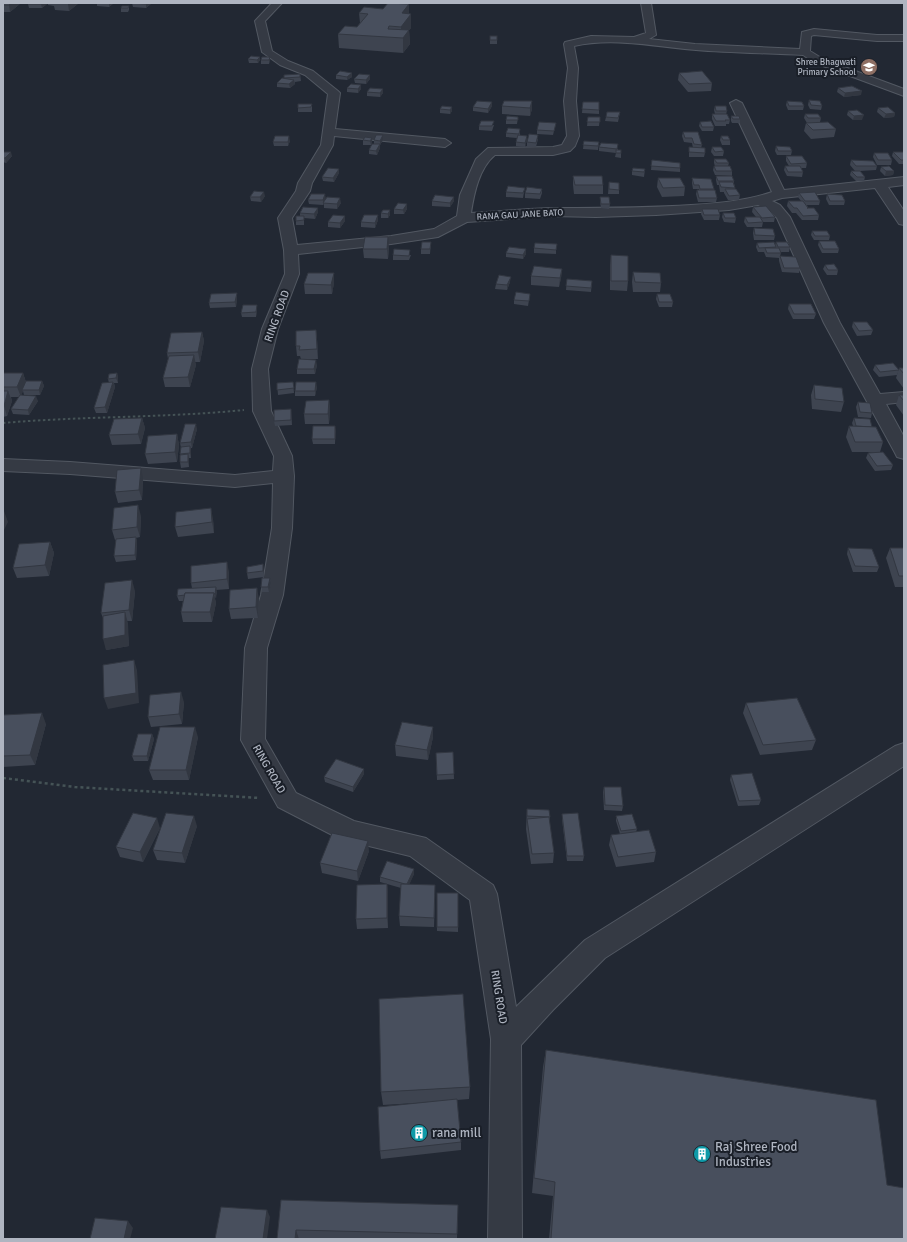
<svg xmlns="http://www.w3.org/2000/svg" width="907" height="1242" font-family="Signika,sans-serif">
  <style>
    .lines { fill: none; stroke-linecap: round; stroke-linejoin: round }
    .minor-casing { stroke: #525862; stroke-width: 2 }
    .path-far1 { stroke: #455356; stroke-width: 2; stroke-dasharray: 2.5 2.5; stroke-linecap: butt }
    .path { stroke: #455356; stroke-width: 2.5; stroke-dasharray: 3 3; stroke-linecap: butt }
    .minor { fill: #353a44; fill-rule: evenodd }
    .wall { fill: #3e4450 }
    .shaded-wall { fill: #323741 }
    .building { fill: #484f5d; stroke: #323741 }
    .labels { text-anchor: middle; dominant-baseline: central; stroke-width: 4; stroke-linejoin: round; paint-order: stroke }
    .far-poi-label { font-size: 9px; fill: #afb5c1; stroke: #1a1f28; text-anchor: end }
    .far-street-label { font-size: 9px; fill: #afb5c1; stroke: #1a1f28 }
    .street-label { font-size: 11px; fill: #afb5c1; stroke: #1a1f28 }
    .near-poi-label { font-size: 13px; fill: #afb5c1; stroke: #1a1f28; text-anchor: start }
  </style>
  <rect width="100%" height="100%" fill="#222833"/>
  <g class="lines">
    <g class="minor-casing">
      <path id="minor" d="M272,3h10l-17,18 7,30 16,10 25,10 25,20 2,2 -5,36 110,10 6,4 -6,4 -111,-11 -1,9 -21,38 -2,8 -18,27 5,27 94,-9 43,-7 23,-13 3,-21 16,-36 12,-11 65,-1 9,-2 5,-9 -3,-35 4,-33 -4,-24 1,-2 26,-6 43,1 12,-4 -5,-30h10l5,32 -7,4 46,5 105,5 2,-17 12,-3 63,6h27v6h-27l-63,-6 -3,1 -1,15 13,8 81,30v7l-89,-33 -12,-8c-36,-2 -72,-2 -107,-5 -41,-3 -81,-13 -122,-4l4,22 -2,33 3,35 -4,10 -5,5 -17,4h-58c-16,13 -21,39 -24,58 28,-1 56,-5 83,-5 46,0 91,0 137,-3 28,-2 55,-4 81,-13l-42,-89 6,-3 6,3 42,87 120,-13v8l-16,2 16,24v14l-5,-1 -24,-36 -93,10 -10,3 8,4 10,12 50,106 40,71 24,-2v10l-18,2 18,33v22l-7,-2 -2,-4 -71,-130 -47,-105 -7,-7 -12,-6 -29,5 -73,5 -60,2 -44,-1 -85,6 -29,15 -47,7 -93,10 1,20 -21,55 -10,40 3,42 21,45 2,20 -2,52 -9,67 -16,53 -2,91 31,54 58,28 72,17 67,47 4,9 19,113 69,-67 310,-194 9,-3v23l-299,192 -52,52 -32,35 1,194h-34l3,-200 -21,-139 -60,-44 -70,-17 -62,-32 -37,-67 4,-92 16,-53 11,-67 1,-45 -38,4 -165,-13 -67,-3v-12l67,3 165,13 38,-4 1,-15 -21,-45 -1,-42 10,-40 23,-55 -1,-24 -6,-32 18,-27 2,-8 23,-38 7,-51 -23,-19 -25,-10 -18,-13 -7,-31z"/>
    </g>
    <path class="path-far1" d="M3,423c80,-7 161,-5 241,-13"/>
    <path class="path" d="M3,778l72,9 185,11"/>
    <use href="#minor" class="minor"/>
  </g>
  <g class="wall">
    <path d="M3,3h18l-11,9h-7z"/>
    <path d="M48,3h31l-10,8 -14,-1 -1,-4 -6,-1z"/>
    <path d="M97,3h17l-5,4 -12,-1z"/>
    <path d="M132,3h20l-6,5 -13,-1z"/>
    <path d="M28,4h19l-5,4h-13z"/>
    <path d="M129,6v4l-1,2h-7v-4z"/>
    <path d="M359,13l52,1v14l-2,2 1,14 -7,9 -64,-5 -1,-14 19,-7 3,-4z"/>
    <rect x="490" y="36" width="7" height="8"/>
    <path d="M260,57v3l-2,3h-9l-1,-4z"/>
    <path d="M262,57l8,3 -1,4h-8v-4z"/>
    <path d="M679,73l33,10 -1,8 -23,1 -10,-12z"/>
    <path d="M300,74l1,7 -6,1v2l-5,4 -13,-1v-4l7,-4z"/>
    <path d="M336,75l16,2 -5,3 -11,-1z"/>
    <path d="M354,79h16l-4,5 -11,-1z"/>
    <path d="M347,88l14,1 -3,4 -11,-1z"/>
    <path d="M838,88l23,7 -17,2 -7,-5z"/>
    <path d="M367,92l16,1 -3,4 -13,-1z"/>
    <path d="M809,100l13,6 -1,4 -11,-1 -2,-4z"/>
    <path d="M532,101v8l-2,7 -28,-2v-8z"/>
    <path d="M787,101l17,5 -1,4h-15l-2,-5z"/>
    <path d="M583,102h16v12l-17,-1z"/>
    <path d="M312,104v8h-14v-4z"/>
    <path d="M492,106l-4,7 -15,-2v-4z"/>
    <path d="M715,106l12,5 -1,3 4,6 -1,4h-3v2h-11l-3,-7v-5h3l-1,-4z"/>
    <path d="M452,107v4l-2,3 -10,-1v-4z"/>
    <path d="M878,108l17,5 -1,4 -10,1 -7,-6z"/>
    <path d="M848,111l14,9h-9l-6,-5z"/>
    <path d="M620,112l-2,10 -13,-1 1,-4z"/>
    <path d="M805,114l16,4 -1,4 16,7 -2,8 -23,2 -7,-8 2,-8h1l-3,-5z"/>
    <path d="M731,116l9,3v4h-8l-1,-2z"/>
    <path d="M518,117l-1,7h-11v-4z"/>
    <path d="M588,117h12l-1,9h-12z"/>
    <path d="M700,122l14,5 -1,4h-11l-3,-5z"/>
    <path d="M556,123l-3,12 -16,-1v-4z"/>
    <path d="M494,125l-2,6 -13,-1v-4z"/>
    <path d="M520,129v6l7,1v4l-2,7 -9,-1v-4l1,-4 -11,-1v-4z"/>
    <path d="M683,132l19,13 -1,3 4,5 -1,4h-15v-10l4,1 -1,-5 -8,-1 -2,-6z"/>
    <path d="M721,136l9,4v5h-8l-2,-5z"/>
    <path d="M372,138v4l-1,3h-8v-5z"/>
    <path d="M538,139l-2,8h-9v-5z"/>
    <path d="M374,140h9l-3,5v3l-3,7 -8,-1v-4l5,-6z"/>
    <path d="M290,141l-2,5h-14l-1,-4z"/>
    <path d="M584,141l15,1 -1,8 -15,-1z"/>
    <path d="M776,146l16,5 -1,4h-14l-2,-4z"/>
    <path d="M599,147l19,2v1h3v8l-6,-1 1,-4 -17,-2z"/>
    <path d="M712,147l12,4 -1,5h-9l-3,-4z"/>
    <path d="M3,152l9,4 -6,7 -3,-1z"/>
    <path d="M893,152h11v12h-5l-7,-8z"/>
    <path d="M874,153l18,7 -1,5h-14l-4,-8z"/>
    <path d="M786,156l21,7 -1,5h-5l2,4 -1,5 -15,-1 -3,-6 1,-4h4l-3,-5z"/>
    <path d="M714,159l15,4 -1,3 4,5v5l-17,-1 -2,-5 1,-4h1l-1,-3z"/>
    <path d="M652,160l28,8v4l-29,-2z"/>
    <path d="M851,160l26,6 -1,4 -16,1 5,6 -1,4h-8l-6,-6 1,-4h4l-5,-6z"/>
    <path d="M881,167l13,4 -1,4 -8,1 -5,-5z"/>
    <path d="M339,169v4l-5,9 -11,-1 -1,-4z"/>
    <path d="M645,169l-1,8 -12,-2v-4z"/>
    <path d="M573,176l30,9v9h-29l-1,-9z"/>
    <path d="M716,176l18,5v2l1,6 5,6 -1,5h-11l-4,-7v-1h-4l-1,-7h-2l-1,-5z"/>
    <path d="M658,178l27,9 -1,9 -22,1 -5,-10z"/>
    <path d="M692,178l22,11v1l3,8 -1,4h-18l-2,-8 1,-4h2v-1h-6l-1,-6z"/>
    <path d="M609,182l10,8v4h-11z"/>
    <path d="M525,188l-1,4 -1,6 -17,-1v-5z"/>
    <path d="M542,189v4l-2,6 -15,-1v-5z"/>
    <path d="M799,193l21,8 -1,4h-12l1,3 11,7 -1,5h-16l-6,-7h-4l-5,-7 1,-5h13l-3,-4z"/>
    <path d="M827,194l18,7 -1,4h-15l-3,-6z"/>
    <path d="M265,196l-4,6 -10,-1 -1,-4z"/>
    <path d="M600,197l10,7 -1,5 -8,-1 -1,-6z"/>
    <path d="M326,199l-1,2 16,2 -4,6 -13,-1v-4l-1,1 -14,-1 -1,-4z"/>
    <path d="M432,201h22l-4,6 -18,-1z"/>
    <path d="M753,207l22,10 -1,5h-11l-1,5h-15l-3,-5 1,-5h11l-4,-5z"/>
    <path d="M318,208v4l-3,7 -11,-1v7h-8v-4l4,-5v-3z"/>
    <path d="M394,209h13l-3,5h-10z"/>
    <path d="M702,209l18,6 -1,5h-15l-3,-6z"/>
    <path d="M383,210l7,5 -2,3h-7v-5z"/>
    <path d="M723,213l13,5 -1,5 -11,-1 -2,-5z"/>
    <path d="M345,216v5l-5,7 -12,-1v-5z"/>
    <path d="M378,220l-3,8 -14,-1v-5z"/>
    <path d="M754,228l21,8 -1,4h-20l-1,-7z"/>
    <path d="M812,231l18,5 -1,4h-15l-3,-5z"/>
    <path d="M819,241l20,8 -1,4h-16l-4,-8z"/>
    <path d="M431,242l-1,12h-9v-5z"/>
    <path d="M776,242l14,5 -1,5h-9l1,1 -1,3 20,12 -1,5 -17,-1 -3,-11v-3l-13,-1 -2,-5h-6l-2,-5 1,-4 18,2z"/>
    <path d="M389,247l-1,12 -24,-1 -1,-9z"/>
    <path d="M534,248l22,1v5l-22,-1z"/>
    <path d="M526,249v5l-3,5 -17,-2v-4z"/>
    <path d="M393,255h18l-2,5h-16z"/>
    <path d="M611,255l17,26 -1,10 -17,-1v-25z"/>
    <path d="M825,265l13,5 -1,5h-10l-4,-6z"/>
    <path d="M562,269l-1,9 -2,9 -28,-2v-9z"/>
    <path d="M633,272l28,11 -1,9h-27l-1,-10z"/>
    <path d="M567,279l25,2 -1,11 -25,-2z"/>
    <path d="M510,282l-3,8 -12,-1 1,-5z"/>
    <path d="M334,283l-2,11h-27l-1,-10z"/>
    <path d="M237,293v5l-1,9 -26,1 -1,-5z"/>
    <path d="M530,294l-2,12 -14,-2v-4z"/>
    <path d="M657,294l16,8 -1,5h-13l-3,-8z"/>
    <path d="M789,304l27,10 -2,5h-21l-5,-10z"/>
    <path d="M257,310l-1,7h-14l-1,-4z"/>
    <path d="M853,322l20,8 -2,5 -14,1 -5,-9z"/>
    <path d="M316,330l1,9 1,20h-14l13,6 -2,9h-18v-5l4,-10 -1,-3h-3l-1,-10z"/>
    <path d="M202,332l2,9 -4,21h-5l1,3 -6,22h-25l-2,-9 5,-19 -1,-6z"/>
    <path d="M875,365l24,5 -2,5 -18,2 -6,-7z"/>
    <path d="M899,368h5v21l-8,-11z"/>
    <path d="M3,373h20l3,9 16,-1 2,5 -4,9h-16l-1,-4 -2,4 17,6 -9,14 -16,-1 -2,-5 8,-12h-8l1,4 -5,15 -4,1z"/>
    <path d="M117,373l1,5v5h-4l1,4 -8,26h-11l-2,-5 15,-25 -1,-4z"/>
    <path d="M293,382l1,11 -16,2 -1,-12z"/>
    <path d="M814,385l30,17 -3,10 -29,-3 -1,-14z"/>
    <path d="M317,387l-2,9h-20v-5z"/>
    <path d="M899,395h5v21l-8,-11z"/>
    <path d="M329,400l1,10 -1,14h-24l-1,-10z"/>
    <path d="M858,402l14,11 -1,5 -13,-1 -2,-10z"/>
    <path d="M291,409l1,16 -17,1 -1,-5z"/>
    <path d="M142,418l3,10 -4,16 -29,1 -3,-10z"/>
    <path d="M854,418l18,9 11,15 -3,10 13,13 -2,5 -16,1 -9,-13 2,-5 6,-1h-22l-6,-15 3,-11h4l-1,-3z"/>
    <path d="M335,426v18h-22l-1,-5z"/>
    <path d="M197,429l-5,19h-1v10h-2v9l-8,1 -1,-6 1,-14 -1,-5z"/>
    <path d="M177,434l2,11 -2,17 -29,2 -3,-10z"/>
    <path d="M143,478l-1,22 -24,3 -3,-11z"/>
    <path d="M141,516l-1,21 -4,1 1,4 -1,18 -20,2 -2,-6 2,-16h-1l-3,-10z"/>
    <path d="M213,519l1,14 -36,4 -3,-10z"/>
    <path d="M50,542l4,11 -5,23 -32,2 -4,-10z"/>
    <path d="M848,548l31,19 -2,5h-24l-6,-18z"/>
    <path d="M890,548h14v39h-9l-9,-29z"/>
    <path d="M263,564l1,13 -16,2 -1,-6z"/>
    <path d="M229,572v17l-13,1 1,2 -2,7 1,4 -4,19h-29l-2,-10 2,-11h-4l-2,-5 15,-8 -1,-5z"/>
    <path d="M270,578l1,5 -2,9h-7l-1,-5z"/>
    <path d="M135,591l-3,30h-5l2,25 -23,4 -3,-32 -2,-5z"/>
    <path d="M259,599l-1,19 -27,1 -2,-10z"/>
    <path d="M184,702l-2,22 -31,3 -3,-10z"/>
    <path d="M746,703l70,37 -4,10 -52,5 -17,-42z"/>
    <path d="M3,715l43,9 -11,41 -32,2z"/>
    <path d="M433,727v10l-5,23 -32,-4 -1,-11z"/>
    <path d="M152,734l2,5 -6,22h-14l-2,-5z"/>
    <path d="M198,737l-9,43h-36l-4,-10z"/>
    <path d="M453,752l1,27 -17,1 -1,-27z"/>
    <path d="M364,774l-11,18 -28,-10 -1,-5z"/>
    <path d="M731,775l30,25 -2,5 -21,1 -8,-26z"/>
    <path d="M604,787l19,19 -1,5 -18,-1 -1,-18z"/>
    <path d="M527,809l23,8 -1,4 5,32 -1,10 -22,1 -5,-35z"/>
    <path d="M562,814l22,42 -1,5h-16l-5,-42z"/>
    <path d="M616,816l21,13 -1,3 20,20 -2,10 -38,5 -7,-22 2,-10 9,-1 -4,-13z"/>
    <path d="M197,826l-12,37 -28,-3 -4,-10z"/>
    <path d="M160,828l-17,34 -23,-5 -4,-10z"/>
    <path d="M369,851l-11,30 -36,-8 -2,-10z"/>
    <path d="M414,869v5l-5,10 26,11 -1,32 -34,-1 -1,-10 2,-28 -14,-4 1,10v34l-31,1 -1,-10 31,-35 -7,-2v-5z"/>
    <path d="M437,893h21v39l-21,-1z"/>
    <path d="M546,1050l341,135 17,54h-355l4,-43 -21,-3 11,-126z"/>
    <path d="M470,1087l-1,12 -12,1 4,42v8l-80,9 -1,-8 53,-49 -50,3 -2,-13z"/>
    <path d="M281,1200l177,5 -1,34h-180z"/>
  </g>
  <g class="shaded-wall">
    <path d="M11,3h10l-11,9 -1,-7z"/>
    <path d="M43,3h4v1l-5,4 -1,-4z"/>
    <path d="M68,3h11l-10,8 -1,-7z"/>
    <path d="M109,3h5l-5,4z"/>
    <path d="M147,3h5l-6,5v-4z"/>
    <path d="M409,4v12l2,-2v14l-2,2 1,14 -7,9v-15h-2v-11l1,-14z"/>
    <path d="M260,57v3l-2,3 -1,-3z"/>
    <path d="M270,57v3l-1,4v-4z"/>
    <path d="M352,73v4l-5,3v-3z"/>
    <path d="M370,75v4l-4,5v-4z"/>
    <path d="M294,80l1,4 -5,4 -1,-4z"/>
    <path d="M361,85v4l-3,4v-4z"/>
    <path d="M383,89v4l-3,4v-4z"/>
    <path d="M862,91l-1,4 -17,2 1,-4z"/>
    <path d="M532,101v8l-2,7v-8z"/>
    <path d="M492,102v4l-4,7v-4z"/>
    <path d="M452,107v4l-2,3v-4z"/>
    <path d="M895,113l-1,4 -10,1 2,-4z"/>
    <path d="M864,115l-2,5h-9l1,-4z"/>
    <path d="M383,135v5l-3,5v-4z"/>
    <path d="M289,136l1,5 -2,5v-4z"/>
    <path d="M527,136v4l-2,7v-4z"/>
    <path d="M372,138v4l-1,3 -1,-4z"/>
    <path d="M380,144v4l-3,7 -1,-4z"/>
    <path d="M11,152l1,4 -6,7 -1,-5z"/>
    <path d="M339,169v4l-5,9 -1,-4z"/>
    <path d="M886,171h8l-1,4 -8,1z"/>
    <path d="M264,192l1,4 -4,6 -1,-5z"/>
    <path d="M325,194l1,5 -3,6v-5z"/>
    <path d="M454,197v4l-4,6v-4z"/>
    <path d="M340,198l1,5 -4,6v-5z"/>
    <path d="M407,204v5l-3,5 -1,-4z"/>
    <path d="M318,208v4l-3,7 -1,-5z"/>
    <path d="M390,210v5l-2,3v-4z"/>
    <path d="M378,215v5l-3,8v-5z"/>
    <path d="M345,216v5l-5,7v-5z"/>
    <path d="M388,237l1,10 -1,12 -1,-10z"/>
    <path d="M526,249v5l-3,5v-4z"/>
    <path d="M562,269l-1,9 -2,9 1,-9z"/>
    <path d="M334,273v10l-2,11 -1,-9z"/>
    <path d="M511,277l-1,5 -3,8v-5z"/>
    <path d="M237,293v5l-1,9 -1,-5z"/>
    <path d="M257,305v5l-1,7v-5z"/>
    <path d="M316,330l1,9 1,20 -1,-10z"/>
    <path d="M202,332l2,9 -4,21 -2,-10z"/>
    <path d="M194,355l2,10 -6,22 -2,-10z"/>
    <path d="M316,360l1,5 -2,9 -1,-5z"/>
    <path d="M23,373l3,10 -4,7 1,1 -2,6 -4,-10z"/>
    <path d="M117,373l1,5v5l-2,-5z"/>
    <path d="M42,381l2,5 -4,9 -1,-5z"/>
    <path d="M113,382l2,5 -8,26 -2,-6z"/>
    <path d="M316,382l1,5 -2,9v-5z"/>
    <path d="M8,391l4,10 -5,15 -3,-10z"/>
    <path d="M36,396l2,5 -9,14 -1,-5z"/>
    <path d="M329,400l1,10 -1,14 -1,-10z"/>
    <path d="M142,418l3,10 -4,16 -3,-10z"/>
    <path d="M196,424l1,5 -5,19 -1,-6z"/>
    <path d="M335,426l1,5 -1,13z"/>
    <path d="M177,434l2,11 -2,17 -2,-10z"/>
    <path d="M190,446l1,5v7l-1,-5z"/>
    <path d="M188,454l1,6v7l-1,-5z"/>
    <path d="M141,468l2,10 -1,22 -3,-10z"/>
    <path d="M138,505l3,11 -1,21 -3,-10z"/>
    <path d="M211,508l2,11 1,14 -2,-11z"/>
    <path d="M4,511l4,11 -5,10v-18z"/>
    <path d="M136,537l1,5 -1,18 -1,-5z"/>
    <path d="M50,542l4,11 -5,23 -4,-11z"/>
    <path d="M227,562l2,10v17l-2,-10z"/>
    <path d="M270,578l1,5 -2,9 -1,-5z"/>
    <path d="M132,580l3,11 -3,30 -3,-11z"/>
    <path d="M216,587l1,5 -1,7 -1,-5z"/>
    <path d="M257,588l2,11 -1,19 -2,-11z"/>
    <path d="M214,593l2,10 -4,19 -2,-10z"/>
    <path d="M125,612l3,11 1,23 -23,4 -3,-11z"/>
    <path d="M134,660l3,10 2,33 -31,6 -4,-11z"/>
    <path d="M181,692l3,10 -2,22 -3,-10z"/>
    <path d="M42,713l4,11 -11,41 -5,-10z"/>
    <path d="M195,727l3,10 -9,43 -3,-10z"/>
    <path d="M433,727v10l-5,23 -1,-10z"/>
    <path d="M152,734l2,5 -6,22 -1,-5z"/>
    <path d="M364,769v5l-11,18v-5z"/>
    <path d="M194,816l3,10 -12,37 -3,-10z"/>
    <path d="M157,818l3,10 -17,34 -3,-10z"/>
    <path d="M368,841l1,10 -11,30 -1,-10z"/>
    <path d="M414,869v5l-7,16v-5z"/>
    <path d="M387,884l1,10v34l-1,-10z"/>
    <path d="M267,1210l3,7 -3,22h-4z"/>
    <path d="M128,1221l5,7 -3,11h-6z"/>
    <path d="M296,1230l3,9h-4z"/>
  </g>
  <g class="building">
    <path d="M3,3h8l-2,2h-6z"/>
    <path d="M29,3h14l-2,1h-13z"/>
    <path d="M132,3h15l-1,1z"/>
    <path d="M388,3l21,1 -7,9 9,1 -10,13 -12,-1 -1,3 21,1 -6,8 -65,-4 7,-8 12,1 11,-13 -9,-1 5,-6 19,2z"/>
    <path d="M122,6h7l-1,2h-7z"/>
    <rect x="490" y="36" width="7" height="4"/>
    <path d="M251,56l9,1 -3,3 -9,-1z"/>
    <path d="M262,57h8l-1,3h-8z"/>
    <path d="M340,71l12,2 -5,4 -11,-2z"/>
    <path d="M702,71l10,12 -23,1 -10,-11z"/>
    <path d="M300,74v3l-16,1v-3z"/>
    <path d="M359,74l11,1 -4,5 -12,-1z"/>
    <path d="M282,78l12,2 -5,4 -12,-1z"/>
    <path d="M351,84l10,1 -3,4 -11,-1z"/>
    <path d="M852,86l10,5 -17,2 -7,-5z"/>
    <path d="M370,88l13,1 -3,4 -13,-1z"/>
    <path d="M809,100l11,1 2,5 -11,-1z"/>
    <path d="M477,101l15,1 -4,7 -15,-2z"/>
    <path d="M504,101h28l-2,7 -28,-2z"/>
    <path d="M787,101l15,1 2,4h-15z"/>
    <path d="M583,102h16v8l-17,-1z"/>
    <path d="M298,104h14l-1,3 -13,1z"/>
    <path d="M442,106l10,1 -2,3 -10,-1z"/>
    <path d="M715,106h11l1,5h-11z"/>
    <path d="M888,107l7,6 -9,1 -8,-6z"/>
    <path d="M857,110l7,5 -10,1 -6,-5z"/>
    <path d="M607,112h13l-2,6 -12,-1z"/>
    <path d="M712,114h15l3,6h-5l1,1h-10z"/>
    <path d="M805,114h13l3,4h-13z"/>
    <path d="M507,116l11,1v3h-12z"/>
    <path d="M731,116h8l1,3h-7z"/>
    <path d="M588,117h12v5h-13z"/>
    <path d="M481,121h13l-2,5h-13z"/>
    <path d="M711,121l3,6h-12l-2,-5z"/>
    <path d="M539,122l17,1 -2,8 -17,-1z"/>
    <path d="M828,122l8,7 -23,1 -7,-7z"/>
    <path d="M508,128l12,1 -1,5 -13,-1z"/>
    <path d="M683,132h15l4,13 -8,-1 -2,-6h-7z"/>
    <path d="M529,134l9,1 -2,8 -9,-1z"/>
    <path d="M376,135h7l-3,6 -6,-1z"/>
    <path d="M518,135l9,1 -2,7 -9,-1z"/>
    <path d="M275,136h14l-1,6h-15z"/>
    <path d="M721,136h7l2,4h-7z"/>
    <path d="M365,137l7,1 -2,3 -7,-1z"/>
    <path d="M584,141l15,1 -1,4 -15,-1z"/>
    <path d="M601,143l17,1 -1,5 -18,-2z"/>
    <path d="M372,144h8l-4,7 -7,-1z"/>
    <path d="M776,146l14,1 2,4h-14z"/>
    <path d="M689,147l16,1v5l-16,-1z"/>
    <path d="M712,147h9l3,4 -9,1z"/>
    <rect x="616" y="150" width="5" height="3"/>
    <path d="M3,152h8l-6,6h-2z"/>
    <path d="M893,152h11v8h-3z"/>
    <path d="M874,153h14l4,7h-14z"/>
    <path d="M786,156h16l5,7 -16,1z"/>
    <path d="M714,159h12l3,4h-12z"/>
    <path d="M652,160l28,3v5l-29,-2z"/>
    <path d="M851,160l22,1 4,5h-21z"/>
    <path d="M714,166h16l2,5h-16z"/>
    <path d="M785,166h15l3,6h-15z"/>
    <path d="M889,166l5,5h-8l-5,-4z"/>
    <path d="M328,168l11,1 -6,9 -11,-1z"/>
    <path d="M633,168l12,1 -1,3 -12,-1z"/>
    <path d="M851,171h9l5,6h-8z"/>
    <path d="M573,176h29l1,9h-28z"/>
    <path d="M716,176h16l2,5h-16z"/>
    <path d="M658,178h22l5,9 -22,1z"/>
    <path d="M692,178l19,1 3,10h-14l-1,-4h-5z"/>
    <path d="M609,182l10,1v7l-10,-1z"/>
    <path d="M719,182h14l2,6 -14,-1z"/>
    <path d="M508,186l17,2 -2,5 -17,-1z"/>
    <path d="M527,187l15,2 -2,5 -15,-1z"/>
    <path d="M725,189h11l4,6 -11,1z"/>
    <path d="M697,190h18l2,8h-18z"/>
    <path d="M254,191l10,1 -4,5h-10z"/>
    <path d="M815,192l5,9h-15l-6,-8z"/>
    <path d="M311,194h14l-2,6h-15z"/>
    <path d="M827,194l15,1 3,6h-15z"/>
    <path d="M435,195l19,2 -4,6 -18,-2z"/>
    <path d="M327,197l13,1 -3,6 -14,-1z"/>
    <path d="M600,197h9l1,7h-9z"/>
    <path d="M788,201h15l5,7h-1h7l5,7 -16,1 -6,-8h-3z"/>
    <path d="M398,203l9,1 -4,6 -9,-1z"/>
    <path d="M766,206l9,11 -13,1 -9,-11z"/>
    <path d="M303,207l15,1 -4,6 -14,-1z"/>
    <path d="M702,209h16l2,6h-16z"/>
    <path d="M383,210h7l-2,4 -7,-1z"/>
    <path d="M723,213h11l2,5h-11z"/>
    <path d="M333,215l12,1 -5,7 -12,-1z"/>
    <path d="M364,215h14l-3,8 -14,-1z"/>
    <path d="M296,216h8v4l-8,1z"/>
    <path d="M745,217h15l3,5 -15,1z"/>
    <path d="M754,228l19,1 2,7 -20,-1z"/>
    <path d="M812,231h15l3,5h-15z"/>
    <path d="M365,237h23l-1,12h-24z"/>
    <path d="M819,241h16l4,8h-16z"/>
    <path d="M422,242h9l-1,7h-9z"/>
    <path d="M774,242l2,5 -17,1 -2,-5z"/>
    <path d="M776,242h11l3,5h-12z"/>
    <path d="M535,243l22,1 -1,6 -22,-2z"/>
    <path d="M509,247l17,2 -3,6 -17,-2z"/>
    <path d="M765,248h14l2,5h-14z"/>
    <path d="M394,249l16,1 -1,6 -16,-1z"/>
    <path d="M611,255l17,1v25h-17z"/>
    <path d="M780,256l16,1 4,11h-16z"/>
    <path d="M834,264l4,6h-10l-3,-5z"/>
    <path d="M534,266l28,3 -2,9 -29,-2z"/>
    <path d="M633,272l27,1 1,10 -26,-1z"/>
    <path d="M308,273h26l-3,12 -27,-1z"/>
    <path d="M499,275l12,2 -4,8 -11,-1z"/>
    <path d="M567,279l25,2 -1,7 -25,-2z"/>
    <path d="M516,292l14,2 -1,7 -15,-1z"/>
    <path d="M237,293l-2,9 -26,1 2,-9z"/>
    <path d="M657,294h13l3,8h-14z"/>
    <path d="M789,304h22l5,10h-22z"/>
    <path d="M243,305h14l-1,7 -15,1z"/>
    <path d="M853,322h14l6,8 -14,1z"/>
    <path d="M316,330l1,19 -18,1 1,-4h-4v-15z"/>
    <path d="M202,332l-4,20 -31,1 4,-20z"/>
    <path d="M194,355l-6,22 -25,1 6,-22z"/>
    <path d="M299,359l17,1 -2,9h-17z"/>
    <path d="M893,363l6,7 -19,2 -5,-7z"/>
    <path d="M899,368h5v6z"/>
    <path d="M3,373h20l-6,14h-14z"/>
    <path d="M117,373l-1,5 -8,1 1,-5z"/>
    <path d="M26,381h16l-3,9h-17z"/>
    <path d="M113,382l-8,25 -11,1 8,-25z"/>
    <path d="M293,382l1,6 -17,2v-7z"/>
    <path d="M296,382h20l-1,9h-20z"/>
    <path d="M814,385l28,3 2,14 -29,-3z"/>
    <path d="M3,391h5l-4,15h-1z"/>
    <path d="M20,395l16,1 -8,14 -17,-1z"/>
    <path d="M899,395h5v6z"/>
    <path d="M329,400l-1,14h-24l2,-13z"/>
    <path d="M858,402l12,1 2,10 -12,-1z"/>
    <path d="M291,409v11l-17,1v-11z"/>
    <path d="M142,418l-4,16 -29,1 5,-16z"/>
    <path d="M854,418l16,1 2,8 -16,-1z"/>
    <path d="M185,424h11l-5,18 -11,1z"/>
    <path d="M313,426h22v13h-23z"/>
    <path d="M849,426l27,1 7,15h-28z"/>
    <path d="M177,434l-2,18 -30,2 3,-18z"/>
    <path d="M190,446v7l-10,1 1,-7z"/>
    <path d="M883,452l10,13 -16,1 -9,-13z"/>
    <path d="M188,454v8h-8v-7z"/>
    <path d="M141,468l-2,22 -24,2 2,-22z"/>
    <path d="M138,505l-1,22 -25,3 2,-22z"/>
    <path d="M211,508l1,14 -37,5 1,-15z"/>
    <path d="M136,537l-1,18 -21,1 2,-17z"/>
    <path d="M50,542l-5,23 -32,3 6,-24z"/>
    <path d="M848,548l24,1 7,18 -24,-1z"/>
    <path d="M890,548h14v28h-5z"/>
    <path d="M227,562v17l-36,4v-17z"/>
    <path d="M263,564v7l-16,2v-6z"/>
    <path d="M262,578h8l-2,9h-7z"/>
    <path d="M132,580l-3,30 -28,3 4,-30z"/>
    <path d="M216,587l-1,7h-1v-1h-29v2l-8,1 1,-7z"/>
    <path d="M257,588l-1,19 -27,2 1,-19z"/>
    <path d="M185,593h29l-4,19h-29z"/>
    <path d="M125,612v23l-22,4v-23z"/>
    <path d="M134,660l2,33 -32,5 -1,-33z"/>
    <path d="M181,692l-2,22 -31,3 2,-22z"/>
    <path d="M797,698l19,42 -53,5 -17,-42z"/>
    <path d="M42,713l-12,42 -27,1v-41z"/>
    <path d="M402,722l31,5 -6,23 -32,-5z"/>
    <path d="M160,727h35l-9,43h-37z"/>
    <path d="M138,734h14l-5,22h-15z"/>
    <path d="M453,752l1,22 -17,1 -1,-22z"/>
    <path d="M336,759l28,10 -11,18 -29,-10z"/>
    <path d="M752,773l9,27 -22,1 -8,-26z"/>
    <path d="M604,787h17l2,19 -18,-1z"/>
    <path d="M527,809l22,1 1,7 -23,-1z"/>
    <path d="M133,813l24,5 -17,34 -24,-5z"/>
    <path d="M166,813l28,3 -12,37 -29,-3z"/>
    <path d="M578,813l6,43h-17l-5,-42z"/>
    <path d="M632,814l5,15 -16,2 -5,-15z"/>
    <path d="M549,817l5,36 -22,1 -5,-35z"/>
    <path d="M649,830l7,22 -38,5 -7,-22z"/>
    <path d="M332,833l36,8 -11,30 -37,-8z"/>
    <path d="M387,861l27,8 -7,15h-2l-25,-7z"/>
    <path d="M387,884v34l-31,1 1,-34z"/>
    <path d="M401,884l34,1 -1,33 -35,-2z"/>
    <rect x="437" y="893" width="21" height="34"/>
    <path d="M463,994l7,93 -89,5 -2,-93z"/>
    <path d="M546,1050l330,50 11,85 17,3v51h-353l4,-57 -21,-4z"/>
    <path d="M457,1099l4,43 -81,9 -2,-44z"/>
    <path d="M281,1200l177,5 -1,29 -161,-4 -1,9h-18z"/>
    <path d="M221,1207l46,3 -4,29h-48z"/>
    <path d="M95,1218l33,3 -4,18h-34z"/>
  </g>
  <defs>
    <g id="school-disc" transform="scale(0.9)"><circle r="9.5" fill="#8d6e63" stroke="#1a1f28"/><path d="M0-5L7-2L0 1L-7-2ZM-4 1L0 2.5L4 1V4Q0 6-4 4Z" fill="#fff"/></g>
    <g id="building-disc" transform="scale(0.9)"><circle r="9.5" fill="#0f9aa8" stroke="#1a1f28"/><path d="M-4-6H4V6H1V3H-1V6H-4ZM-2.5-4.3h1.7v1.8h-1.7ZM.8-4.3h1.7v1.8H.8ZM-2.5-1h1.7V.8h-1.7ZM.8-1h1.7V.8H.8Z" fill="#fff"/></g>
  </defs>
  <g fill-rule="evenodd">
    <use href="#school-disc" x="869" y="67"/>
    <use href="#building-disc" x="419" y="1133"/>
    <use href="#building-disc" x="702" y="1154"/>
  </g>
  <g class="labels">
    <g class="far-poi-label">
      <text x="856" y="62">Shree Bhagwati<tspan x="856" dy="10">Primary School</tspan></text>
    </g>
    <g class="far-street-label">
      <text transform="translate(520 215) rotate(-3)">RANA GAU JANE BATO</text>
    </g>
    <g class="street-label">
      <text transform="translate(277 316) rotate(-70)">RING ROAD</text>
      <text transform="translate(269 769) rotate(60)">RING ROAD</text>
      <text transform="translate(499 997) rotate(81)">RING ROAD</text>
    </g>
    <g class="near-poi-label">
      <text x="432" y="1133">rana mill</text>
      <text x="715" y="1147">Raj Shree Food<tspan x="715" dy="15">Industries</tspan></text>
    </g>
  </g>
  <rect width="907" height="1242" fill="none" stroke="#afb5c1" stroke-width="8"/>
</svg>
